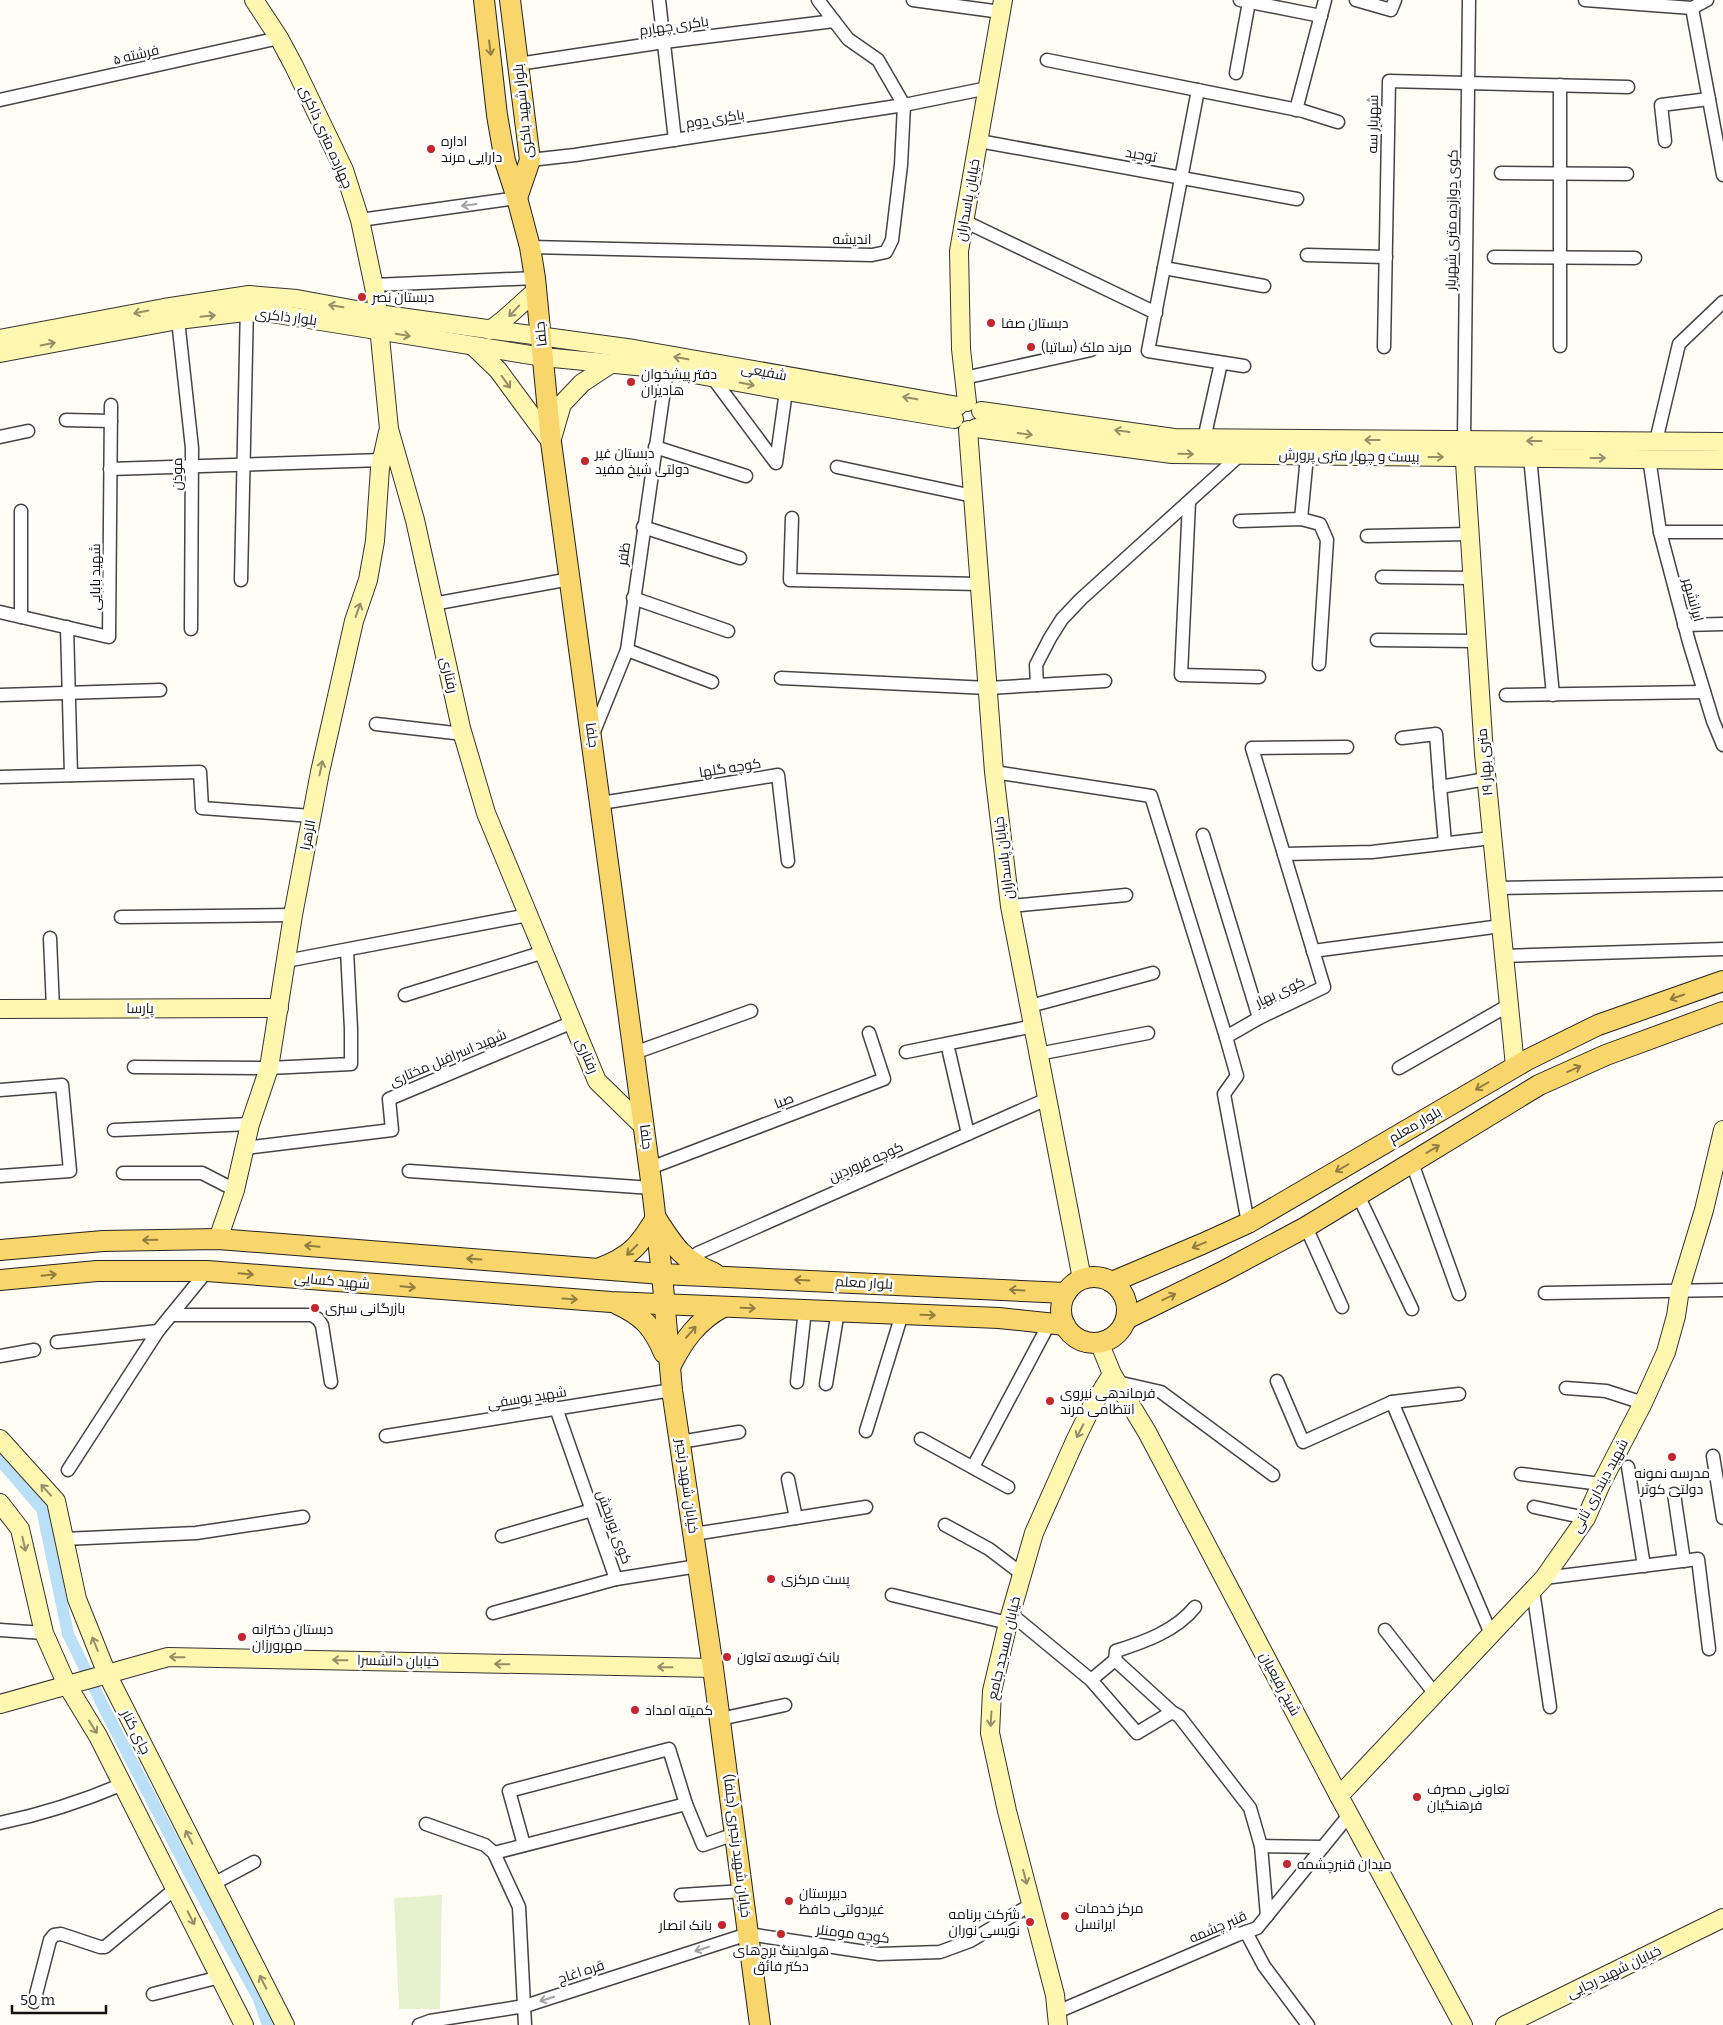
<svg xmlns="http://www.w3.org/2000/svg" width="1723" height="2025" font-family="Bitter,Cairo,serif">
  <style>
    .pitch { fill: #e6f2cf }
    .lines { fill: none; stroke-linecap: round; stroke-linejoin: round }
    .canal { stroke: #b9e0f7; stroke-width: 12 }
    .street-casing { stroke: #444; stroke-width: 15 }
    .secondary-casing { stroke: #333; stroke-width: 20 }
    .primary-casing { stroke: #222; stroke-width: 22 }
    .street { stroke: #fff; stroke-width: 12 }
    .secondary { stroke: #fff6b0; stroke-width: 18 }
    .primary { stroke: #f9d66b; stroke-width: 20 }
    .oneway { stroke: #917d42 }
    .oneway2 { stroke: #a0a0a0 }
    .oneway3 { stroke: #948f68 }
    .poi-dot { fill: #c4262e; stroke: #fff; stroke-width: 2 }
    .labels { text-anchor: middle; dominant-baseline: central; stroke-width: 5; stroke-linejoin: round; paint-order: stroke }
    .street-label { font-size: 14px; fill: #111; stroke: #fff }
    .poi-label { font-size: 14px; fill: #111; stroke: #fff; text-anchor: start }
  </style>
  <rect width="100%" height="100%" fill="#fffdf5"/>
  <path class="pitch" d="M442,1895l-2,114h-41l-5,-111z"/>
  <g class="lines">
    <path class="canal" d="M0,1460l42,49 26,125 36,74 86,166 68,123 10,28"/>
    <g class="street-casing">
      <g id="street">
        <path d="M659,0l16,140"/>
        <path d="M913,0l88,12"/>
        <path d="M1240,0l81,16"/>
        <path d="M1356,0l35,10 4,-10"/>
        <path d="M1585,0l107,8"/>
        <path d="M1707,0l-15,8 31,167"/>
        <path d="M1047,60l256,51 35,11"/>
        <path d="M518,64l146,-22 170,-21"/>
        <path d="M1236,73l13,-71"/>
        <path d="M1198,90l-50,261 96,15"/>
        <path d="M0,100l279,-62"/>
        <path d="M1296,110l29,-110"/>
        <path d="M979,141l318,58"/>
        <path d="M1665,141l-4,-36 48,-6"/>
        <path d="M530,160l45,-5 329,-50 84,-17"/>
        <path d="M1501,173l126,1"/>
        <path d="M360,220l157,-22"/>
        <path d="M964,221l192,92"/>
        <path d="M530,247l342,8 14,-3 6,-12 9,-75 3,-60 -26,-45 -30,-21 -30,-39"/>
        <path d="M1307,255l79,2"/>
        <path d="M1494,257l141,1"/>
        <path d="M1164,268l100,18"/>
        <path d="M374,285l161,-7"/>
        <path d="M178,320l14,128 -1,181"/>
        <path d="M1560,346v-261"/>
        <path d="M1384,347l5,-266 239,6"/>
        <path d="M712,377l64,86 10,-72"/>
        <path d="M964,378l127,-28"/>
        <path d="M66,420l45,1"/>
        <path d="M0,437l28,-6"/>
        <path d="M1204,439l17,-76"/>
        <path d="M1464,441l5,-441"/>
        <path d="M1656,441l23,-97 44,-42"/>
        <path d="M655,447l91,29"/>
        <path d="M1530,457l23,238"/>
        <path d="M1649,458l11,74 29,110 24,79 10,24"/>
        <path d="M837,467l136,29"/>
        <path d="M110,469l272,-9"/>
        <path d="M1189,502l-8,173 78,2"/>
        <path d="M21,511v106"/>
        <path d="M792,518l-2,62 189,4"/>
        <path d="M1301,519l6,-63"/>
        <path d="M1240,521l61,-2 19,5 7,16 -8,124"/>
        <path d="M643,527l97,31"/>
        <path d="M1660,532h63"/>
        <path d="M1367,536l102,-2"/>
        <path d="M1382,577l90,1"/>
        <path d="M241,580l6,-275"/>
        <path d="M633,598l95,33"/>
        <path d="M433,604l137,-25"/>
        <path d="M0,612l109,25 2,-232"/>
        <path d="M1684,625l39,-1"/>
        <path d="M67,627l4,148"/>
        <path d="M1377,640l99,1"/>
        <path d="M627,650l85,32"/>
        <path d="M781,678l207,10 117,-7"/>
        <path d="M1037,685l-1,-20 14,-27 12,-19 19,-20 159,-144"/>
        <path d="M0,695l160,-5"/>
        <path d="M1506,695l198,-3"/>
        <path d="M376,724l87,10"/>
        <path d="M593,734l34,-84 40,-281"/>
        <path d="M1402,738l34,-4 4,53 46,-8"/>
        <path d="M994,772l157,24 75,241"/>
        <path d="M0,777l200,-5 2,36 110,8"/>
        <path d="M1440,787l5,56"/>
        <path d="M601,803l177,-28 10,86"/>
        <path d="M1203,835l56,183"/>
        <path d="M1284,854l88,-2 120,-14"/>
        <path d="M1497,888l226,-4"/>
        <path d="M1010,906l116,-11"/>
        <path d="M121,917l172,-2"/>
        <path d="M50,938l3,71"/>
        <path d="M1313,951l188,-25"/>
        <path d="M1504,956l219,-7"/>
        <path d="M286,961l242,-46"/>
        <path d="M405,995l139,-43"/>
        <path d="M1030,1006l123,-33"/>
        <path d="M906,1052l128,-26"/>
        <path d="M949,1052l19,82"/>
        <path d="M634,1053l117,-42"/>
        <path d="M1038,1054l110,-21"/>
        <path d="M134,1067l135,1 82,-4v-35l-4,-79"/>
        <path d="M1399,1068l110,-63"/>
        <path d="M0,1090l62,-5 8,86 -70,5"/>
        <path d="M114,1130l136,-6"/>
        <path d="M245,1148l147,-18 -3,-31 184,-77"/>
        <path d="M1412,1163l47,131"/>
        <path d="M650,1168l234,-89 -15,-46"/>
        <path d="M409,1171l243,17"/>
        <path d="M123,1173h79l33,17"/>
        <path d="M1358,1195l54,114"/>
        <path d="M1248,1223l-24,-129 13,-18 -11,-39 33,-19 65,-31 -72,-239 95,-1"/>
        <path d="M1306,1227l36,80"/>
        <path d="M698,1253l349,-154"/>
        <path d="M1545,1293l178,-3"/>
        <path d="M171,1315h141l6,4 4,6 9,57"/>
        <path d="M57,1342l101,-11"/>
        <path d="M0,1356l34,-6"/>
        <path d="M1277,1381l26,61 89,-40 67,-8"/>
        <path d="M797,1382l8,-72"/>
        <path d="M1117,1382l44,10 112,83"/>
        <path d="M826,1384l12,-73"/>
        <path d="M1566,1388l40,3 37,12"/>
        <path d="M1392,1402l99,232"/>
        <path d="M556,1408l60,171 82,-13"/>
        <path d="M866,1431l36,-117"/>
        <path d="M386,1436l286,-46"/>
        <path d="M921,1439l87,48"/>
        <path d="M680,1442l59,-10"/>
        <path d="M1713,1456l10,62"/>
        <path d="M973,1467l76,-143"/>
        <path d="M1628,1467l16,99"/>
        <path d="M68,1470l90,-139 49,-60"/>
        <path d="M1521,1474l80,10"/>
        <path d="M788,1479l8,39"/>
        <path d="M1674,1494l10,67"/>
        <path d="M1534,1507l52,11"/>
        <path d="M945,1525l44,24 33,25"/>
        <path d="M694,1534l172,-27"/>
        <path d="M502,1536l90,-26"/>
        <path d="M64,1539l132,-6 107,-16"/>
        <path d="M1544,1578l154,-19 11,90"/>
        <path d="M1533,1590l17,117"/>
        <path d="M892,1595l116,28"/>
        <path d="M493,1613l123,-34"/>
        <path d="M1011,1614l80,66"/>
        <path d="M0,1630l44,3"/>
        <path d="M1385,1630l50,64"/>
        <path d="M1115,1660l1,-9c28,-9 60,-20 79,-44"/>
        <path d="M1172,1712l-57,-52 -24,20 46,53 35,-21 7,4 71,92 11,38 6,70"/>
        <path d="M720,1719l65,-14"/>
        <path d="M0,1823c43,-9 83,-22 123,-39"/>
        <path d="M426,1824l59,21 9,8 25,54 6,118"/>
        <path d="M524,1845l-15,-54 160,-42 17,55 17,41 32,-11"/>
        <path d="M1261,1846l62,1"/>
        <path d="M494,1853l192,-49"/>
        <path d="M213,1884l41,-22"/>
        <path d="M681,1895l62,-4"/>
        <path d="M1246,1932l18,34 44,59"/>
        <path d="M153,1994l67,-17"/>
        <path d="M34,2002l16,-62 4,-5 7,-1 39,13h5l71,-59"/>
        <path d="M1057,2012l180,-77 20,-7 92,-113"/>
        <path d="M419,2025l11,-4 95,-15 223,-72 131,20 61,-2 30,-11 62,-37"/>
      </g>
    </g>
    <g class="secondary-casing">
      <g id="secondary">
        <path d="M254,0l25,38 15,28 50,104 16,50 16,76 13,133 26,91 46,208 25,85 111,268 47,46"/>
        <path d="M490,330c17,-11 30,-26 46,-39"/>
        <path d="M0,339l164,-31 85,-13 48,4 81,15 256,35 324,57"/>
        <path d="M473,346l25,24 53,72 11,-38 20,-21 32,-21"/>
        <path d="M0,353l178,-33 67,-8 26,1 272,44 124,12 119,22 168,28"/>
        <path d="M967,402l-6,-53 -2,-98 44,-251"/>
        <path d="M981,411l193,27 549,4"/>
        <path d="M976,428l196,26 551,6"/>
        <path d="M968,430l26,342 16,134 72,373"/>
        <path d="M1464,447l20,307 31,312"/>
        <path d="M0,1009l279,-1"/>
        <path d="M218,1239l17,-49 15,-66 19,-56 24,-153 27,-143 34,-151 14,-41 7,-39 5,-73 8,-36"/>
        <path d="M1099,1342l13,32 35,58 192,364 124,229"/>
        <path d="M0,1439l56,62 21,98 30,75 178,351"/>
        <path d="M0,1503l20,26 24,104 23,52 31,51 146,289"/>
        <path d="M0,1704l168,-47 545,11"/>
        <path d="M1339,1796l205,-218 42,-60 15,-34 42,-81 23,-51 10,-36 4,-27 24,-79 19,-80"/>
        <path d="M1058,2025l-3,-30 -48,-184 -17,-78 2,-42 16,-68 26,-90 41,-92 16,-33 21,-34"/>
        <path d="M1505,2025l218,-107"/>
      </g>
    </g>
    <g class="primary-casing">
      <g id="primary">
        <path d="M484,0l13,115 8,46 12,37 13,-38 -20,-160"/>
        <path d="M517,198l13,49 5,31 16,164 101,746 10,86 10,116 41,278 47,357"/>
        <path d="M0,1250l103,-9 115,-2 444,35 404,19"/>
        <path d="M600,1268c31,-12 39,-22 56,-50 18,28 26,42 58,55"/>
        <circle cx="1094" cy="1310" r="33"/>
        <path d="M0,1280l97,-9h110l404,31 388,16 66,7"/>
        <path d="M1112,1282l90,-38 46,-21 279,-163 71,-35 125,-44"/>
        <path d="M617,1304c26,12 36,23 47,49"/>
        <path d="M1126,1319l96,-47 84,-45 233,-142 67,-30 117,-43"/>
        <path d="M670,1367c13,-26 27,-46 53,-60"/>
      </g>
    </g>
    <use href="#street" class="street"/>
    <use href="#secondary" class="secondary"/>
    <use href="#primary" class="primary"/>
  </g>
  <defs><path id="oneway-shaft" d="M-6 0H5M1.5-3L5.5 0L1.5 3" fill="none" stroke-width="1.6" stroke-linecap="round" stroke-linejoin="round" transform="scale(1.25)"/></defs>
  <g class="oneway">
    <use href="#oneway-shaft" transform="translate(490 48) rotate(83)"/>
    <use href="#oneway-shaft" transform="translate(1677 997) rotate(161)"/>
    <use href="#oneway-shaft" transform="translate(1574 1069) rotate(-24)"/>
    <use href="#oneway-shaft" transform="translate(1482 1086) rotate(150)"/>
    <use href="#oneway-shaft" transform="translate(1433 1149) rotate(-31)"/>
    <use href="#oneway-shaft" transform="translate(1342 1168) rotate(150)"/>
    <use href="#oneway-shaft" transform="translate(150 1240) rotate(179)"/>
    <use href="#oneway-shaft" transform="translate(1199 1245) rotate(157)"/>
    <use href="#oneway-shaft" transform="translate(312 1246) rotate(-175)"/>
    <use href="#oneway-shaft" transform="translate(632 1250) rotate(136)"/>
    <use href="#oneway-shaft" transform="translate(474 1259) rotate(-176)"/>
    <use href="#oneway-shaft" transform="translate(246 1274) rotate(5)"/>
    <use href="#oneway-shaft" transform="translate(49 1275) rotate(-6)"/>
    <use href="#oneway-shaft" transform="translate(802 1280) rotate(-177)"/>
    <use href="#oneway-shaft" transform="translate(408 1287) rotate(5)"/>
    <use href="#oneway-shaft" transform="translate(1017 1290) rotate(-177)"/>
    <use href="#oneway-shaft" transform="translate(1169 1297) rotate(-25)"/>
    <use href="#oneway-shaft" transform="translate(570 1299) rotate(4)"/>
    <use href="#oneway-shaft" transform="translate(748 1308) rotate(2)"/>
    <use href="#oneway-shaft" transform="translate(928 1315) rotate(2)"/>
    <use href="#oneway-shaft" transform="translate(691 1332) rotate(-49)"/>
  </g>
  <g class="oneway2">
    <use href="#oneway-shaft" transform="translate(469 205) rotate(172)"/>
    <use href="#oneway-shaft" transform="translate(702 1949) rotate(162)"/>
    <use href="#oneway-shaft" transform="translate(547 1999) rotate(162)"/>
  </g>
  <g class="oneway3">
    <use href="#oneway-shaft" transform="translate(336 306) rotate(-170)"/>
    <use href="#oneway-shaft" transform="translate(514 311) rotate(133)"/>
    <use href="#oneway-shaft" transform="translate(141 312) rotate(169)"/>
    <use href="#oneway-shaft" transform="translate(208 316) rotate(-6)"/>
    <use href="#oneway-shaft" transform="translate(403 335) rotate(9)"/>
    <use href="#oneway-shaft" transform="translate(48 344) rotate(-11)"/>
    <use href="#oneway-shaft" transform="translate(681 358) rotate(-170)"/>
    <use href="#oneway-shaft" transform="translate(506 382) rotate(54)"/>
    <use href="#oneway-shaft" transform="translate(747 384) rotate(11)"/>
    <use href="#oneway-shaft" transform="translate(910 398) rotate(-170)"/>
    <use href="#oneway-shaft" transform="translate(1122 431) rotate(-172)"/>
    <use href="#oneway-shaft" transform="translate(1025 434) rotate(8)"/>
    <use href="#oneway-shaft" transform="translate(1372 440) rotate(-180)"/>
    <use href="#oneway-shaft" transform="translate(1534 441) rotate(180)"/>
    <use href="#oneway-shaft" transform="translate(1186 454) rotate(1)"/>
    <use href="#oneway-shaft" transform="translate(1436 457)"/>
    <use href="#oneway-shaft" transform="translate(1598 458)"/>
    <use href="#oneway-shaft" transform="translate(358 610) rotate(-71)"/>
    <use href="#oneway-shaft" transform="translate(321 768) rotate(-78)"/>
    <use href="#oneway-shaft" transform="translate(1080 1431) rotate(117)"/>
    <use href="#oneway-shaft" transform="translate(46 1490) rotate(-132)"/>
    <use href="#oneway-shaft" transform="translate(24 1544) rotate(77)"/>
    <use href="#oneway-shaft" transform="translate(95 1644) rotate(-112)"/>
    <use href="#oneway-shaft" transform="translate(177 1657) rotate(-179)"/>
    <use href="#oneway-shaft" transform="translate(340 1660) rotate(-179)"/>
    <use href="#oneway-shaft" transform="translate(502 1664) rotate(-179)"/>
    <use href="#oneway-shaft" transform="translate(665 1667) rotate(-179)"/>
    <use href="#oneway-shaft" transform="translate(991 1719) rotate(93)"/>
    <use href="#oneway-shaft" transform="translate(93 1727) rotate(58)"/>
    <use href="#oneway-shaft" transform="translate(189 1837) rotate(-117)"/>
    <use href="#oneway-shaft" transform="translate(1025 1877) rotate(75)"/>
    <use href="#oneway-shaft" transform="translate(191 1918) rotate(63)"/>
    <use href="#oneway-shaft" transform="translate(263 1982) rotate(-117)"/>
  </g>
  <g class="poi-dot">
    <circle cx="431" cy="149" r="5"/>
    <circle cx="362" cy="297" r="5"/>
    <circle cx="991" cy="323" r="5"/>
    <circle cx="1031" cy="347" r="5"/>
    <circle cx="631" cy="382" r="5"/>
    <circle cx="585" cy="461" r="5"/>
    <circle cx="315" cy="1308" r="5"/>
    <circle cx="1050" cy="1401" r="5"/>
    <circle cx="1672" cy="1457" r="5"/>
    <circle cx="771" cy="1579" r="5"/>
    <circle cx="242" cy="1637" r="5"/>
    <circle cx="727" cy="1657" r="5"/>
    <circle cx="635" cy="1710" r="5"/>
    <circle cx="1417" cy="1797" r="5"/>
    <circle cx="1287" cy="1864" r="5"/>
    <circle cx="789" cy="1901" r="5"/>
    <circle cx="1065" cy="1916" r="5"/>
    <circle cx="1030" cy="1922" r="5"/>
    <circle cx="722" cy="1925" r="5"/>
    <circle cx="781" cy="1934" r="5"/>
  </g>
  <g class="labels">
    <g class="street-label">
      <text transform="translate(674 26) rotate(-8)">باکری چهارم</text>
      <text transform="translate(136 55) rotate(-13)">فرشته ۵</text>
      <text transform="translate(523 111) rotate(-96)">بلوار شهید باکری</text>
      <text transform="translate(715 119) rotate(-9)">باکری دوم</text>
      <text transform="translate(1373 124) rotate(-89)">شهریار سه</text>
      <text transform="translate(326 137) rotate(66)">چهارده متری ذاکری</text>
      <text transform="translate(1141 155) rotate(10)">توحید</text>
      <text transform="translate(968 200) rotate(-80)">خیابان پاسداران</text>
      <text transform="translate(1452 220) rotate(-89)">کوی دوازده متری شهریار</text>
      <text x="852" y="239">اندیشه</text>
      <text transform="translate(286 317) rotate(7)">بلوار ذاکری</text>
      <text transform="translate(541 334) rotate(-96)">جلفا</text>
      <text transform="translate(764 372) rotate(10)">شفیعی</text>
      <text transform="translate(1349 456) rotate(1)">بیست و چهار متری پرورش</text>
      <text transform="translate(177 474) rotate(-90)">موذن</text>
      <text transform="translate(624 554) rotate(-82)">ظفر</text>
      <text transform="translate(95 577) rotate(-90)">شهید بابایی</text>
      <text transform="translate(1693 600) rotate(75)">ایرانشهر</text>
      <text transform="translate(449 675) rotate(77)">رفتاری</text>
      <text transform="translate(592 735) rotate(82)">جلفا</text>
      <text transform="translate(1485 762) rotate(-95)">۱۹ متری بهار</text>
      <text transform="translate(730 768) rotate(-9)">کوچه گلها</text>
      <text transform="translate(308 835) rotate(-79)">الزهرا</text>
      <text transform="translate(1004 858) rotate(-97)">خیابان پاسداران</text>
      <text transform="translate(1280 992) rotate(-25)">کوی بهار</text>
      <text x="140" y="1008">پارسا</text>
      <text transform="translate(587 1056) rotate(67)">رفتاری</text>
      <text transform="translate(448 1058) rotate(-23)">شهید اسرافیل مختاری</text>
      <text transform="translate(784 1101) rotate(-21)">صبا</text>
      <text transform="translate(1415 1125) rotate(-30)">بلوار معلم</text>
      <text transform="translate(646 1137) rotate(83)">جلفا</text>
      <text transform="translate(866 1162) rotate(-24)">کوچه فروردین</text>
      <text transform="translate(332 1281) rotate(5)">شهید کسایی</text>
      <text transform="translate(864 1283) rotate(3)">بلوار معلم</text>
      <text transform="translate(527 1398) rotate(-9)">شهید یوسفی</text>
      <text transform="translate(687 1486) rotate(82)">خیابان شهید رنجبر</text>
      <text transform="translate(1600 1486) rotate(-62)">شهید دینداری ثانی</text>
      <text transform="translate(614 1527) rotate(70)">کوی نوربخش</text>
      <text transform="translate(1004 1648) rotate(-77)">خیابان مسجد جامع</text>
      <text transform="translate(398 1661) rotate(1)">خیابان دانشسرا</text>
      <text transform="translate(1280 1684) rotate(62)">شیخ رفیعیان</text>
      <text transform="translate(136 1732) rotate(63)">چای کنار</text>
      <text transform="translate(737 1846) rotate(83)">خیابان شهید رنجبری (جلفا)</text>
      <text transform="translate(1218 1927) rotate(-23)">قنبر چشمه</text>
      <text transform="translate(853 1934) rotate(7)">کوچه مومنلر</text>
      <text transform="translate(581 1972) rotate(-18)">قره اغاج</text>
      <text transform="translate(1614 1972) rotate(-26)">خیابان شهید رجایی</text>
    </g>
    <g class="poi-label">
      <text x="441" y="141">اداره<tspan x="441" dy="16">دارایی مرند</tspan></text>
      <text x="372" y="297">دبستان نصر</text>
      <text x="1001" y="323">دبستان صفا</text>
      <text x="1041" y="347">مرند ملک (ساتیا)</text>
      <text x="641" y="374">دفتر پیشخوان<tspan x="641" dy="16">هادیران</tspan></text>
      <text x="595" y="453">دبستان غیر<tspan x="595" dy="16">دولتی شیخ مفید</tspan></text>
      <text x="325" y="1308">بازرگانی سبزی</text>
      <text x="1060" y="1393">فرماندهی نیروی<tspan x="1060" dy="16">انتظامی مرند</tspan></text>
      <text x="1672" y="1473" text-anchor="middle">مدرسه نمونه<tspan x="1672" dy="16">دولتی کوثر</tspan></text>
      <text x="781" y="1579">پست مرکزی</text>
      <text x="252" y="1629">دبستان دخترانه<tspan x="252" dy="16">مهرورزان</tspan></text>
      <text x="737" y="1657">بانک توسعه تعاون</text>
      <text x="645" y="1710">کمیته امداد</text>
      <text x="1427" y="1789">تعاونی مصرف<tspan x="1427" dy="16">فرهنگیان</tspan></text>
      <text x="1297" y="1864">میدان قنبرچشمه</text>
      <text x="799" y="1893">دبیرستان<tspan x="799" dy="16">غیردولتی حافظ</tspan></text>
      <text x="1075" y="1908">مرکز خدمات<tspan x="1075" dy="16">ایرانسل</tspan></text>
      <text x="1020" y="1914" text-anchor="end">شرکت برنامه<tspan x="1020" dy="16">نویسی نوران</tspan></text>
      <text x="712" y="1925" text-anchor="end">بانک انصار</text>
      <text x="781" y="1950" text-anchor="middle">هولدینگ برج‌های<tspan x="781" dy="16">دکتر فائق</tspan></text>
    </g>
  </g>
  <path d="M12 2005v8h94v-8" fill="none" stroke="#111111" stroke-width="2.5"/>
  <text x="20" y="2005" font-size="15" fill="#111111" stroke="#ffffff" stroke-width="4" paint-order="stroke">50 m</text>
</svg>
